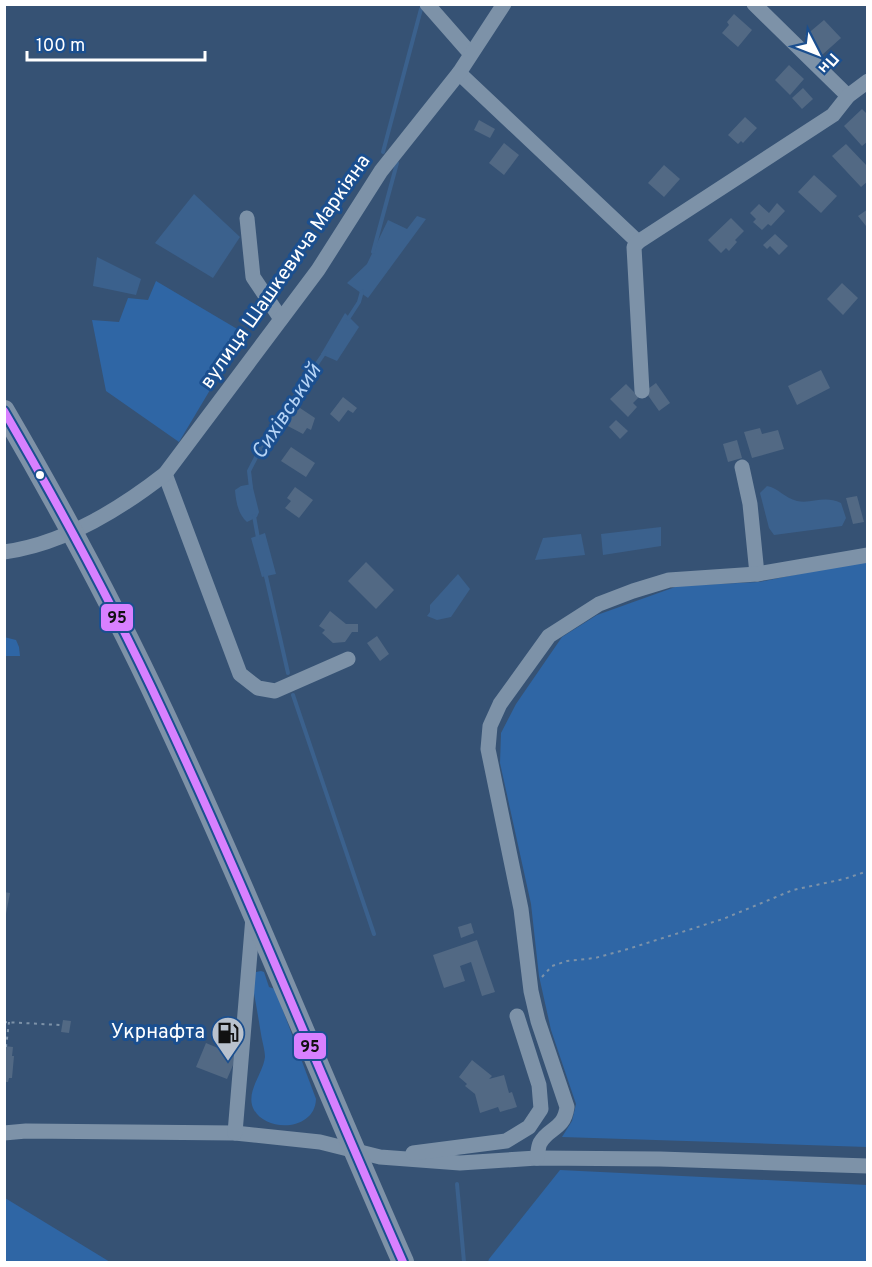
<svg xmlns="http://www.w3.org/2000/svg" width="872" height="1267" font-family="Overpass,sans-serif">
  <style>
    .green { fill: #2f66a5 }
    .water { fill: #3b618d }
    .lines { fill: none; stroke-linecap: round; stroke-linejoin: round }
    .stream { stroke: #3b618d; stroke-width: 4 }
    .building { fill: #526984 }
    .path { stroke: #7d92a8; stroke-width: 2; stroke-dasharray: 3 4.5; stroke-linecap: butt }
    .minor { stroke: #7d92a8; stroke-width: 15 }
    .highway { stroke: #7e92a7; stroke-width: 22 }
    .bus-1-casing { stroke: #1b4f8f; stroke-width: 12 }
    .bus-1 { stroke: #d880ff; stroke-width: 8 }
    .bus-dot { fill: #fff; stroke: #1b4f8f; stroke-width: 2 }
    .labels { text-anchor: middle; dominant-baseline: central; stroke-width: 6; stroke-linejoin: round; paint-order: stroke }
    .street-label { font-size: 20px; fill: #fff; stroke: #1b4f8f }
    .poi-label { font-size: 20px; fill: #fff; stroke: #1b4f8f; text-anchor: end }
    .water-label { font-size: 21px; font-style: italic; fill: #b5d3f5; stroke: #1b4f8f }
    .line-badge { stroke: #1b4f8f; stroke-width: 2 }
    .pale-badge-label { font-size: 16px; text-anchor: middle; font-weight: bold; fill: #111 }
  </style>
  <rect width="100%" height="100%" fill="#365274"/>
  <g class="green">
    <path d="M156,281l88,52 -65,109 -73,-51 -14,-71 27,2 9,-24 20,2z"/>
    <path d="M867,560v587l-305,-10 10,-16 4,-17 -25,-74 -12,-54 -8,-72 -31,-141 1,-30 15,-29 46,-67 35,-22 81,-29 81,-4z"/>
    <path d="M4,637l12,3 3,7 1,9h-15z"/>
    <path d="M261,971l3,1 5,15 6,2 41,110c-1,34 -56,34 -64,6 -4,-16 11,-32 13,-48 0,-7 -3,-16 -4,-23 -3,-18 -6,-37 -10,-55l5,-7z"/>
    <path d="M560,1170l307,15v77h-379l1,-3z"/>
    <path d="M5,1198l105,64h-105z"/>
  </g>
  <g class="water">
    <path d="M194,194l46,43 -27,41 -58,-35z"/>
    <path d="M417,216l9,3 -58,79 -21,-15 20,-19 21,-44 19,9z"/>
    <path d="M97,257l44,22 -5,16 -43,-9z"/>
    <path d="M345,313l14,14 -22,34 -16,-7z"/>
    <path d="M252,484l7,28 -2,5 -10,5c-9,-8 -11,-20 -12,-32l6,-4z"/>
    <path d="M767,486c11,2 18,12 30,15 15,3 27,-6 44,2l5,15 -4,8 -68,9 -5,-7 -9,-35z"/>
    <path d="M661,527v19l-58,9 -2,-21z"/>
    <path d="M265,533l11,41 -14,3 -11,-39z"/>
    <path d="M581,534l4,21 -50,5 8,-22z"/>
    <path d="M458,574l12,15 -19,28 -14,3 -10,-4 3,-4v-7z"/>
  </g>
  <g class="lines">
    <g class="stream">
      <path d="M383,152l38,-143"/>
      <path d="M373,252l24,-89"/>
      <path d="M348,319l11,-17 3,-11"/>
      <path d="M251,488l-2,-17 16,-31 60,-88"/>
      <path d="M254,516l4,22"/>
      <path d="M265,572l23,101"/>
      <path d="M293,695l81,239"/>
      <path d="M457,1184l7,78"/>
    </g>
  </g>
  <g class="building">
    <path d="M734,14l18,16 -14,17 -16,-14 7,-8 -2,-3z"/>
    <path d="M824,20l17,18 -19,17 -17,-19z"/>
    <path d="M789,65l15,14 -14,16 -15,-15z"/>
    <path d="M803,88l10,11 -11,10 -10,-11z"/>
    <path d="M862,109l6,6v26l-6,5 -18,-20z"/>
    <path d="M745,117l12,11 -14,15 -2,-2 -3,3 -10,-9z"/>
    <path d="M479,120l16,9 -5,9 -16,-8z"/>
    <path d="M504,143l15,12 -15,20 -15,-12z"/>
    <path d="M846,144l22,23v14l-7,6 -29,-31z"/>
    <path d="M664,165l16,14 -16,18 -16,-14z"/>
    <path d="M814,175l23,21 -16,17 -23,-21z"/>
    <path d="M777,203l8,8 -14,15 -3,-2 -6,6 -9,-8 3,-3 -6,-6 9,-9 10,9z"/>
    <path d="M868,209v16l-2,1 -8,-10z"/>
    <path d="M731,218l13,13 -9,9 2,2 -8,9 -3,-3 -5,5 -13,-13z"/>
    <path d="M775,234l13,12 -9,9 -9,-9 -3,3 -4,-4z"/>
    <path d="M842,283l16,15 -15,17 -16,-16z"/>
    <path d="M821,370l9,18 -33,17 -9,-19z"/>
    <path d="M656,383l14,20 -11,8 -14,-20z"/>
    <path d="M626,384l13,13 -6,6 4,4 -9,10 -18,-18z"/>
    <path d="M343,397l14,11 -4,5 -5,-3 -9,12 -9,-8z"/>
    <path d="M297,406l18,12 -4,12 -4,-2 -4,6 -19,-10z"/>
    <path d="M616,420l12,11 -8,8 -11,-12z"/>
    <path d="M760,428l2,6 16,-4 6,19 -32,9 -8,-26z"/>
    <path d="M737,440l5,18 -14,4 -5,-18z"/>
    <path d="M291,447l24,16 -9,14 -25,-16z"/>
    <path d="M295,487l18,13 -14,18 -14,-10 6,-7 -4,-3z"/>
    <path d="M857,496l7,26 -11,2 -7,-26z"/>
    <path d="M366,562l28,28 -18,19 -28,-28z"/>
    <path d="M330,611l16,13h12v8h-6l-7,10 -12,1 -11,-10 3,-3 -6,-4z"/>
    <path d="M377,636l12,18 -9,7 -13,-18z"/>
    <path d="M4,892l6,1 -4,21h-2z"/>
    <path d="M471,923l3,10 -13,5 -3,-11z"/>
    <path d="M477,940l18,52 -13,4 -11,-34 -11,4 5,15 -21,7 -11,-33z"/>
    <path d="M63,1020l8,1 -2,12 -8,-1z"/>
    <path d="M206,1043l31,13 -10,23 -31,-12z"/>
    <path d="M4,1046l9,1 -1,9h2l-2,22h-3l-1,4h-4z"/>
    <path d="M472,1060l20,16 -3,3 15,-4 5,18 3,-1 5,15 -17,5 -2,-5 -18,6 -5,-19 -10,-8 2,-2 -8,-7z"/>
  </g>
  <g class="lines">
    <g class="path">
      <path d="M542,977l10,-11 15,-5 28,-3 33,-9 95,-30 70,-29 51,-11 24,-8"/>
      <path d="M4,1022l56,3"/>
      <path d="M6,1047l3,-25"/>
    </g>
    <g class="minor">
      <path d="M427,4l43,49"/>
      <path d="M754,4l94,92"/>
      <path d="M459,73l179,169"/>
      <path d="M247,218l6,59 28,42"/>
      <path d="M642,391l-8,-144 4,-5 195,-127 15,-19 20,-15"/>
      <path d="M742,467l8,37 7,70"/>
      <path d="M165,474l75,200 18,14 17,3 73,-32"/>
      <path d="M4,552c60,-8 115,-42 161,-78l153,-204 63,-99 78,-98 45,-69"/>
      <path d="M4,1133l22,-2 209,2 85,9 60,15 80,6 77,-5 123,1 208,7"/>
      <path d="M235,1133l18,-216"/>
      <path d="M413,1153l93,-12 23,-14 12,-18 -2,-24 -22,-69"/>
      <path d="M537,1158c1,-4 1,-11 3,-15 9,-16 24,-13 27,-36l-29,-86 -7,-30 -10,-82 -33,-160 2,-23 10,-22 49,-68 50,-32 34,-13 36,-11 88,-6 111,-19"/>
    </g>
    <path class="highway" d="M4,411c57,98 111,198 159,301 85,181 159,367 240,550"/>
    <g class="bus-1-casing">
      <path id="bus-1" d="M4,411c57,98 111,198 159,301 85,181 159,367 240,550"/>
    </g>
    <use href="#bus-1" class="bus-1"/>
  </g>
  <defs>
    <g id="fuel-pin" transform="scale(1.725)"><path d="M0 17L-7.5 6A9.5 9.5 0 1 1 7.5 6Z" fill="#b9c2ce" stroke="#1b4f8f"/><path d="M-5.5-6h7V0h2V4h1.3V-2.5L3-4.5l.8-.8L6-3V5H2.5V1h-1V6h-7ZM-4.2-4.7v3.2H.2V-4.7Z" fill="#111"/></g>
  </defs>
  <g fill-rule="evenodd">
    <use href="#fuel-pin" x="228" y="1033"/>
  </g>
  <circle class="bus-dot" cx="40" cy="475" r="5"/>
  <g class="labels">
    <g class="street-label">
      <text transform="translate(286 272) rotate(-55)">вулиця Шашкевича Маркіяна</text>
    </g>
    <g class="poi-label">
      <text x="205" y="1033">Укрнафта</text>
    </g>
    <g class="water-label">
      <text transform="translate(287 412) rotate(-57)">Сихівський</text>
    </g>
  </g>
  <g class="line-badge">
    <rect x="100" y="603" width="34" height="29" rx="6" fill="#d880ff"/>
    <rect x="293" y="1032" width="34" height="28" rx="6" fill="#d880ff"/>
  </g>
  <g class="pale-badge-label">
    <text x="117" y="623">95</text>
    <text x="310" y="1052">95</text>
  </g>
  <rect width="872" height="1267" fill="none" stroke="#ffffff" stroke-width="12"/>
  <g transform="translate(818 54) rotate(132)" stroke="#1b4f8f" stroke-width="4.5" paint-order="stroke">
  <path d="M0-4.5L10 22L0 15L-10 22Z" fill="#ffffff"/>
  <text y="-9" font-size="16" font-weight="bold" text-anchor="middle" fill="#ffffff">Пн</text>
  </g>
  <path d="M27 51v9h178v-9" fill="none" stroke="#ffffff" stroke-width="3"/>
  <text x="36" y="51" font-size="18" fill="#ffffff" stroke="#1b4f8f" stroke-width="4.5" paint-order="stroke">100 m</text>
</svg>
